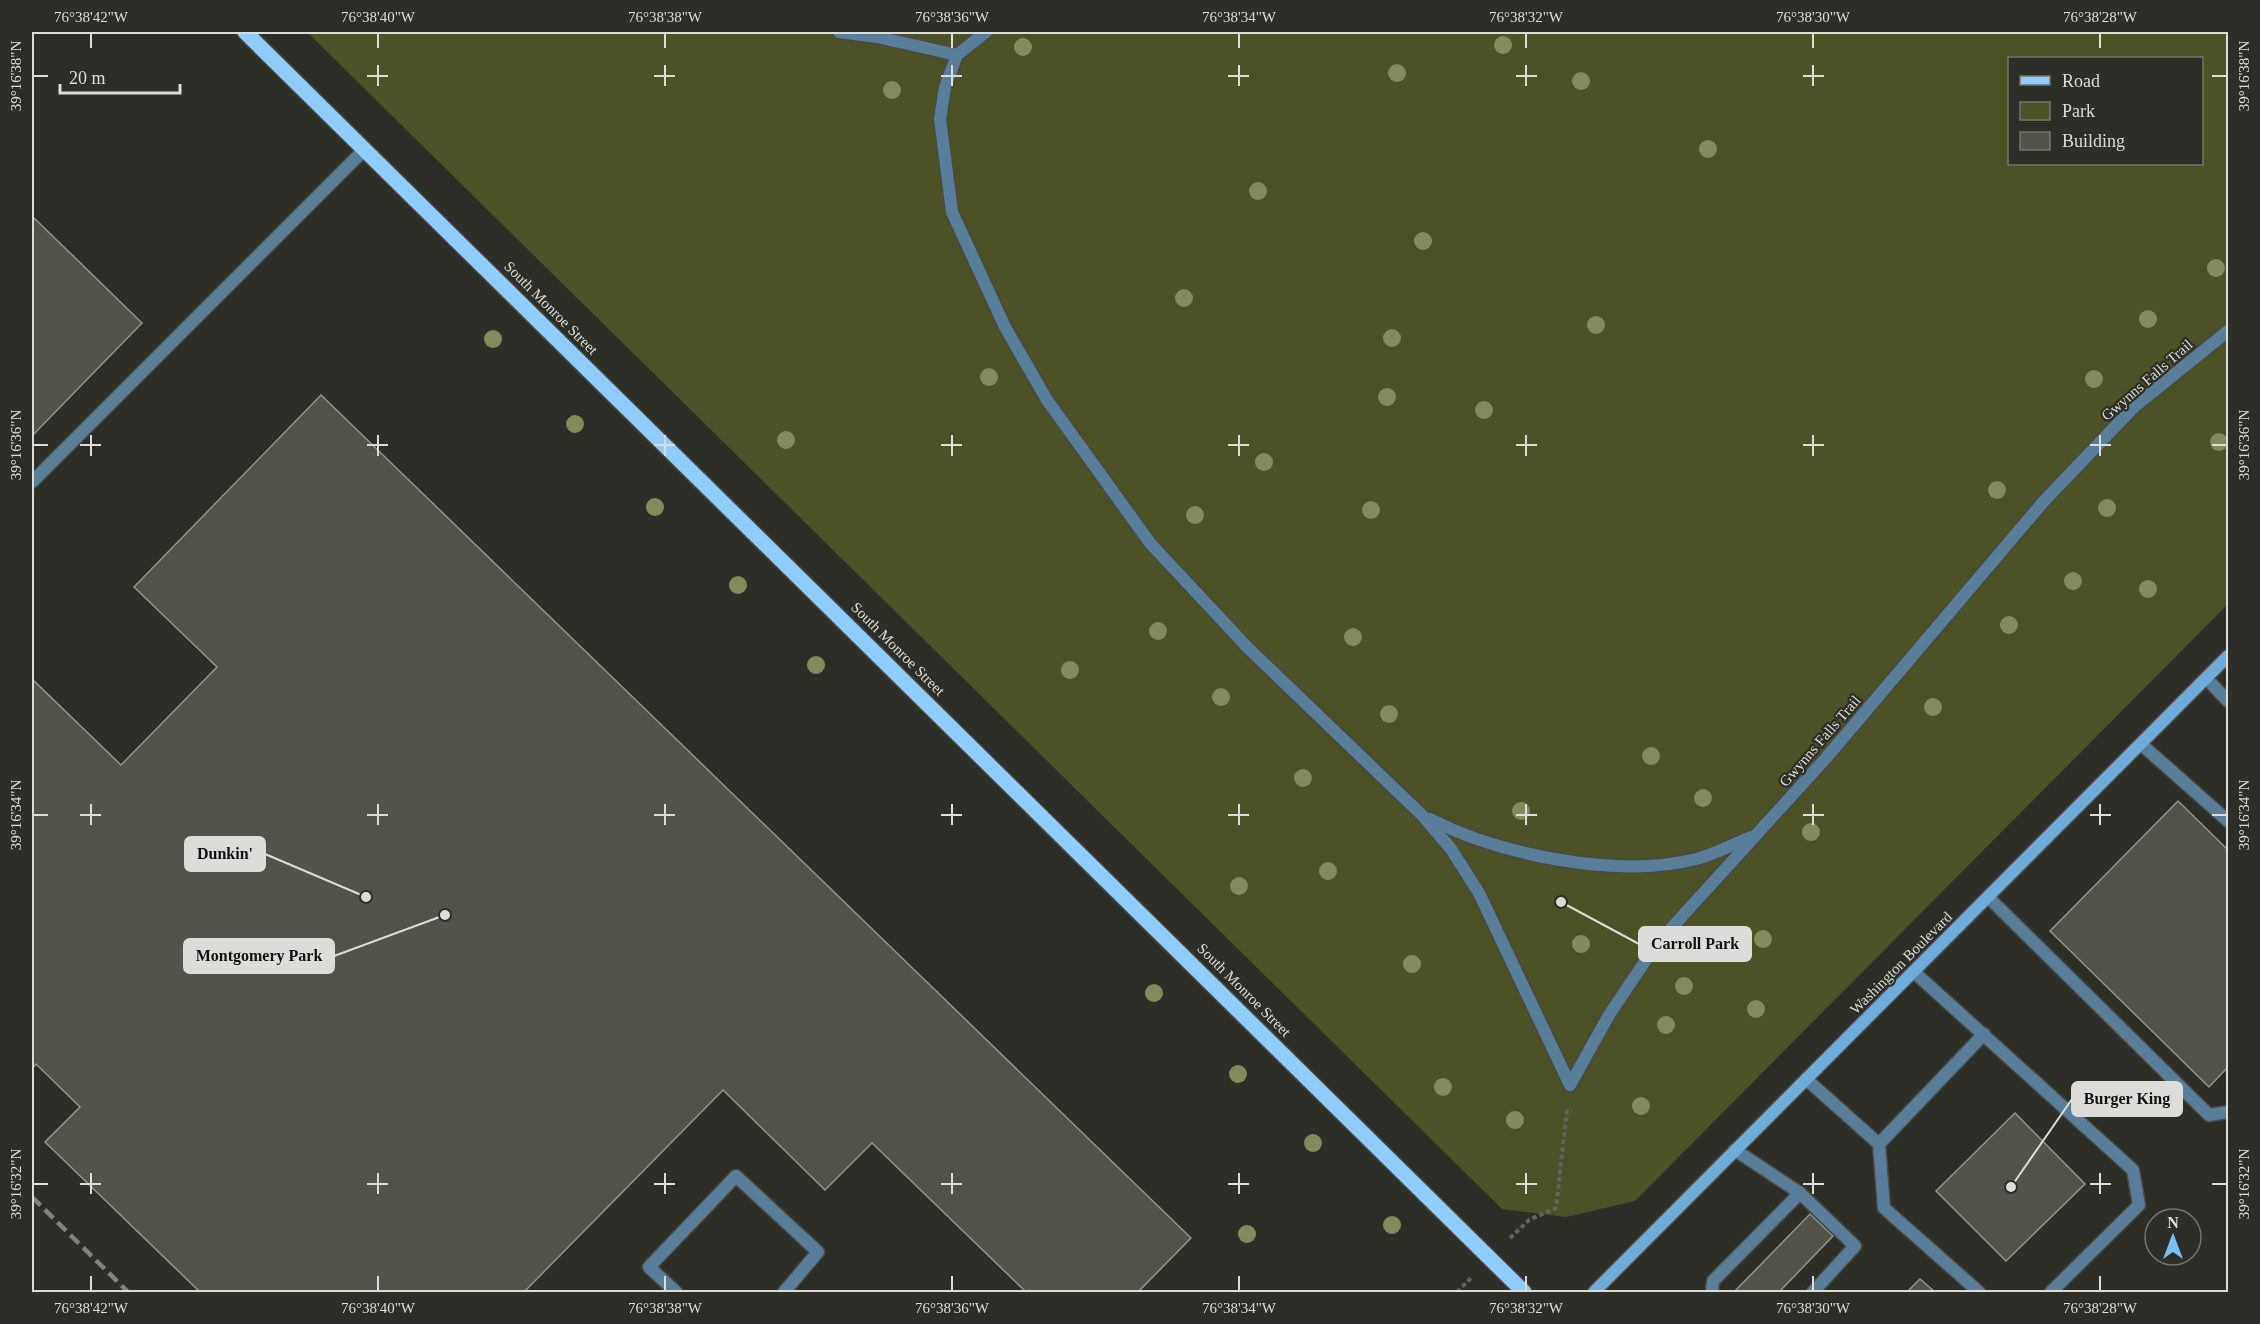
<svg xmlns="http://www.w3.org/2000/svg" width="2260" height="1324" font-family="Georgia,serif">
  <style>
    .green { fill: #4c5126; fill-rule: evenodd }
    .building { fill: #52544c; stroke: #93958c; stroke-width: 1.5 }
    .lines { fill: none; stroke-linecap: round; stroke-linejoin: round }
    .service-casing { stroke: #494a43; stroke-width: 15 }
    .minor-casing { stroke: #494a43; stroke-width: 15 }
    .secondary-casing { stroke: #494a43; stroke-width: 15 }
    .primary-casing { stroke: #494a43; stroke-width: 18 }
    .path { stroke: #62635c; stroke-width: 4; stroke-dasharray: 4.5 3; stroke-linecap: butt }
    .service { stroke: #597e9a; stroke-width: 12 }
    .minor { stroke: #597e9a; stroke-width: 12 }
    .secondary { stroke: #6facd9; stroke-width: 12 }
    .primary { stroke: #90cdfc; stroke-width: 15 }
    .rail { stroke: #81827c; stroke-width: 4.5; stroke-dasharray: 12 6; stroke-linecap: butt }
    .tree { fill: #838a5b }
    .ticks { fill: none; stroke: #dcddd9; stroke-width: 2 }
    .labels { text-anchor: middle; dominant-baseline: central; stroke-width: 4.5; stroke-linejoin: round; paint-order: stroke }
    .street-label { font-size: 15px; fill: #dcddd9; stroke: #2d2e27 }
    .leader { fill: none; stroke: #dcddd9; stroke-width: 2 }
    .callout-dot { fill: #dcddd9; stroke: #2d2e27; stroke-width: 2 }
    .callout { fill: #dcddd9; stroke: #dcddd9; stroke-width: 2 }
    .callout-label { font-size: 16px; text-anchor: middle; font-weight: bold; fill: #111 }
    .neatline { fill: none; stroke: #dcddd9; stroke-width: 2 }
    .ticks-label { font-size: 15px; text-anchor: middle; fill: #dcddd9 }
  </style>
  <rect width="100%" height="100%" fill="#2d2e27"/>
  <path class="green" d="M307,32h1921v572l-593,597 -69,16 -64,-8zM2010,58h192v106h-192z"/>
  <g class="building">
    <path d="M32,216l110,107 -110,113z"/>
    <path d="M321,395l870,843 -53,54h-112l-154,-149 -47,47 -102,-100 -199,202h-324l-155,-150 35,-35 -44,-43 -4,5v-385l2,-3 87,84 96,-98 -83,-80z"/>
    <path d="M2178,801l50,49v217l-19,20 -159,-156z"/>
    <path d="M2015,1113l70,71 -79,77 -70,-70z"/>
    <path d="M1810,1214l23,22 -54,56h-45z"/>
    <path d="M1920,1279l15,13h-28z"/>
  </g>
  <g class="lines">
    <g class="service-casing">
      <g id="service">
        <path d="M839,32l38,5 80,18"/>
        <path d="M986,32l-29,23 -12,32 -5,32 12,93 53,115 42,73 103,143 98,105 175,168 28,33 28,44 91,192"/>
        <path d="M32,482l333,-333"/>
        <path d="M2141,744l87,77"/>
        <path d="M1430,819c70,36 189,60 266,40 19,-5 38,-15 55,-22"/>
        <path d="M1988,897l221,218 19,-3"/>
        <path d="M1914,972l219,198 6,35 -88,87"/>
        <path d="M1806,1079l73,65 105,-110"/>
        <path d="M1570,1085l39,-70 47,-70 170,-187 218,-257 90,-94 94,-76"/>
        <path d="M1879,1144l5,64 95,84"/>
        <path d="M1735,1150l65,43 55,53 -42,46"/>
        <path d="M676,1292l-27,-25 87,-91 82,76 -34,40"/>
        <path d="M1712,1292l1,-11 87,-88"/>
      </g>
    </g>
    <g class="minor-casing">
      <path id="minor" d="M2206,678l22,23"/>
    </g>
    <g class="secondary-casing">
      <path id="secondary" d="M1594,1292l634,-636"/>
    </g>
    <g class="primary-casing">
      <path id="primary" d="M245,32l1279,1260"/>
    </g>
    <g class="path">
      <path d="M1510,1238l19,-18 27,-12 11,-98"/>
      <path d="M1457,1292l14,-14"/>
    </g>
    <use href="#service" class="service"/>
    <use href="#minor" class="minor"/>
    <use href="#secondary" class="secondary"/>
    <use href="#primary" class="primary"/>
    <path class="rail" d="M32,1197l96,95"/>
  </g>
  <g class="tree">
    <circle cx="1503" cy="45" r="9"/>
    <circle cx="1023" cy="47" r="9"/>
    <circle cx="1397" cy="73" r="9"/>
    <circle cx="1581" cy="81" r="9"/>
    <circle cx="892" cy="90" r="9"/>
    <circle cx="1708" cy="149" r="9"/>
    <circle cx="1258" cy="191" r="9"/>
    <circle cx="1423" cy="241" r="9"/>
    <circle cx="2216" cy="268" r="9"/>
    <circle cx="1184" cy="298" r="9"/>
    <circle cx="2148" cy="319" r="9"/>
    <circle cx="1596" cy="325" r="9"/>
    <circle cx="1392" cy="338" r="9"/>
    <circle cx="493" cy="339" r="9"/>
    <circle cx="989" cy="377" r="9"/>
    <circle cx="2094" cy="379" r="9"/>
    <circle cx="1387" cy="397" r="9"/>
    <circle cx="1484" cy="410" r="9"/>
    <circle cx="575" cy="424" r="9"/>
    <circle cx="786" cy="440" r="9"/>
    <circle cx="2219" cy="442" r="9"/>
    <circle cx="1264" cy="462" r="9"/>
    <circle cx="1997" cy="490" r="9"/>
    <circle cx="655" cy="507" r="9"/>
    <circle cx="2107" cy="508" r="9"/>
    <circle cx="1371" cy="510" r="9"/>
    <circle cx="1195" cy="515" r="9"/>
    <circle cx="2073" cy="581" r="9"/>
    <circle cx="738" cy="585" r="9"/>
    <circle cx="2148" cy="589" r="9"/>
    <circle cx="2009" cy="625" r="9"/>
    <circle cx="1158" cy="631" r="9"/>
    <circle cx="1353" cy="637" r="9"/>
    <circle cx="816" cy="665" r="9"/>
    <circle cx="1070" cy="670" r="9"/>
    <circle cx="1221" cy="697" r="9"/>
    <circle cx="1933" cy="707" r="9"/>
    <circle cx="1389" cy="714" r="9"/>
    <circle cx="1651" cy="756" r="9"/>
    <circle cx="1303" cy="778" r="9"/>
    <circle cx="1703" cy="798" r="9"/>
    <circle cx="1521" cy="811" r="9"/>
    <circle cx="1811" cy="832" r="9"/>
    <circle cx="1328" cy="871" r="9"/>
    <circle cx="1239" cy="886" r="9"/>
    <circle cx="1763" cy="939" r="9"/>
    <circle cx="1581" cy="944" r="9"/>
    <circle cx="1412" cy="964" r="9"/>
    <circle cx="1684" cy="986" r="9"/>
    <circle cx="1154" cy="993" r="9"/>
    <circle cx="1756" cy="1009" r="9"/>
    <circle cx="1666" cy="1025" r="9"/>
    <circle cx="1238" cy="1074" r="9"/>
    <circle cx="1443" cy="1087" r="9"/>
    <circle cx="1641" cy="1106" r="9"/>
    <circle cx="1515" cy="1120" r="9"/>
    <circle cx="1313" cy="1143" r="9"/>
    <circle cx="1392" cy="1225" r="9"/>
    <circle cx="1247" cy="1234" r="9"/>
  </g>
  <path class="ticks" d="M91,33v15M378,33v15M665,33v15M952,33v15M1239,33v15M1526,33v15M1813,33v15M2100,33v15M378,65v21M665,65v21M952,65v21M1239,65v21M1526,65v21M1813,65v21M33,76h15M367,76h21M654,76h21M941,76h21M1228,76h21M1516,76h21M1803,76h21M2212,76h15M91,435v21M378,435v21M665,435v21M952,435v21M1239,435v21M1526,435v21M1813,435v21M2100,435v21M33,445h15M80,445h21M367,445h21M654,445h21M941,445h21M1228,445h21M1516,445h21M1803,445h21M2090,445h21M2212,445h15M91,804v21M378,804v21M665,804v21M952,804v21M1239,804v21M1526,804v21M1813,804v21M2100,804v21M33,815h15M80,815h21M367,815h21M654,815h21M941,815h21M1228,815h21M1516,815h21M1803,815h21M2090,815h21M2212,815h15M91,1173v21M378,1173v21M665,1173v21M952,1173v21M1239,1173v21M1526,1173v21M1813,1173v21M2100,1173v21M33,1184h15M80,1184h21M367,1184h21M654,1184h21M941,1184h21M1228,1184h21M1516,1184h21M1803,1184h21M2090,1184h21M2212,1184h15M91,1276v15M378,1276v15M665,1276v15M952,1276v15M1239,1276v15M1526,1276v15M1813,1276v15M2100,1276v15"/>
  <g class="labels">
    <g class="street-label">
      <text transform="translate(551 308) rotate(45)">South Monroe Street</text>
      <text transform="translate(2147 380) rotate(-41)">Gwynns Falls Trail</text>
      <text transform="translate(898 649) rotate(45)">South Monroe Street</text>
      <text transform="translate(1820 741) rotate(-49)">Gwynns Falls Trail</text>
      <text transform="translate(1901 963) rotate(-45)">Washington Boulevard</text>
      <text transform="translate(1244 990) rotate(45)">South Monroe Street</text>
    </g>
  </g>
  <path class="leader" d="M366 897L265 854M1561 902L1639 944M445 915L334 956M2011 1187L2072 1099"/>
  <g class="callout-dot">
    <circle cx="366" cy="897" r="6"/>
    <circle cx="1561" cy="902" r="6"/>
    <circle cx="445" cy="915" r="6"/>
    <circle cx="2011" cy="1187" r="6"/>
  </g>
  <g class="callout">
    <rect x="185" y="837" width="80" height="34" rx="6"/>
    <rect x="1639" y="927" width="112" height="34" rx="6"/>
    <rect x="184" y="939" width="150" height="34" rx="6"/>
    <rect x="2072" y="1082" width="110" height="34" rx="6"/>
  </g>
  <g class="callout-label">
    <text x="225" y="859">Dunkin'</text>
    <text x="1695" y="949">Carroll Park</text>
    <text x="259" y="961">Montgomery Park</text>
    <text x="2127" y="1104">Burger King</text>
  </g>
  <rect width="2260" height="1324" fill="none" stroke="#2d2e27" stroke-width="66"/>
  <rect x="2008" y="57" width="195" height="108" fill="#2d2e27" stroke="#73746e" stroke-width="1.5"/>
  <rect x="2020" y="76" width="30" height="9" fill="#90cdfc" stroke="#73746e" stroke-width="1.5"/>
  <text x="2062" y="87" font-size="18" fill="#dcddd9">Road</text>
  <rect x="2020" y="102" width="30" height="18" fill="#4c5126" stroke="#73746e" stroke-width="1.5"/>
  <text x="2062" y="117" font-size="18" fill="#dcddd9">Park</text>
  <rect x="2020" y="132" width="30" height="18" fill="#52544c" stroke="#73746e" stroke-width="1.5"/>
  <text x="2062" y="147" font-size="18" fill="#dcddd9">Building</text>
  <g transform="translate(2173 1237)"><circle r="28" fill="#2d2e27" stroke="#73746e" stroke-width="1.5"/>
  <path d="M0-4.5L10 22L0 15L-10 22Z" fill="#76c0f7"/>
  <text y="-9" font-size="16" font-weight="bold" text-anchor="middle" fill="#dcddd9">N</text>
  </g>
  <path d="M60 84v9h120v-9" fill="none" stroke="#dcddd9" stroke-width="3"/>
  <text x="69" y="84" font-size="18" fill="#dcddd9" stroke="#2d2e27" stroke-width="4.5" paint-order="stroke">20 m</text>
  <rect x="33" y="33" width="2194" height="1258" class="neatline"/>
  <g class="ticks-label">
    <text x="91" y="22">76°38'42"W</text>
    <text x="378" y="22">76°38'40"W</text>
    <text x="665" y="22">76°38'38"W</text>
    <text x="952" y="22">76°38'36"W</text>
    <text x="1239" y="22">76°38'34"W</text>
    <text x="1526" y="22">76°38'32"W</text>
    <text x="1813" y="22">76°38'30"W</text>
    <text x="2100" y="22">76°38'28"W</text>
    <text transform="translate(16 76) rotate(-90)" y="5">39°16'38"N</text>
    <text transform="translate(2244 76) rotate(-90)" y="5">39°16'38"N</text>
    <text transform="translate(16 445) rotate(-90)" y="5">39°16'36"N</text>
    <text transform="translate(2244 445) rotate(-90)" y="5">39°16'36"N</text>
    <text transform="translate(16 815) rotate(-90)" y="5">39°16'34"N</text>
    <text transform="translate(2244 815) rotate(-90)" y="5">39°16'34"N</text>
    <text transform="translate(16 1184) rotate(-90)" y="5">39°16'32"N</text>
    <text transform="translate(2244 1184) rotate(-90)" y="5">39°16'32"N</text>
    <text x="91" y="1313">76°38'42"W</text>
    <text x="378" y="1313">76°38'40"W</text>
    <text x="665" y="1313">76°38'38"W</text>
    <text x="952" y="1313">76°38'36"W</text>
    <text x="1239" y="1313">76°38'34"W</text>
    <text x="1526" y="1313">76°38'32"W</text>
    <text x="1813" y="1313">76°38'30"W</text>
    <text x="2100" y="1313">76°38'28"W</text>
  </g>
</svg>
